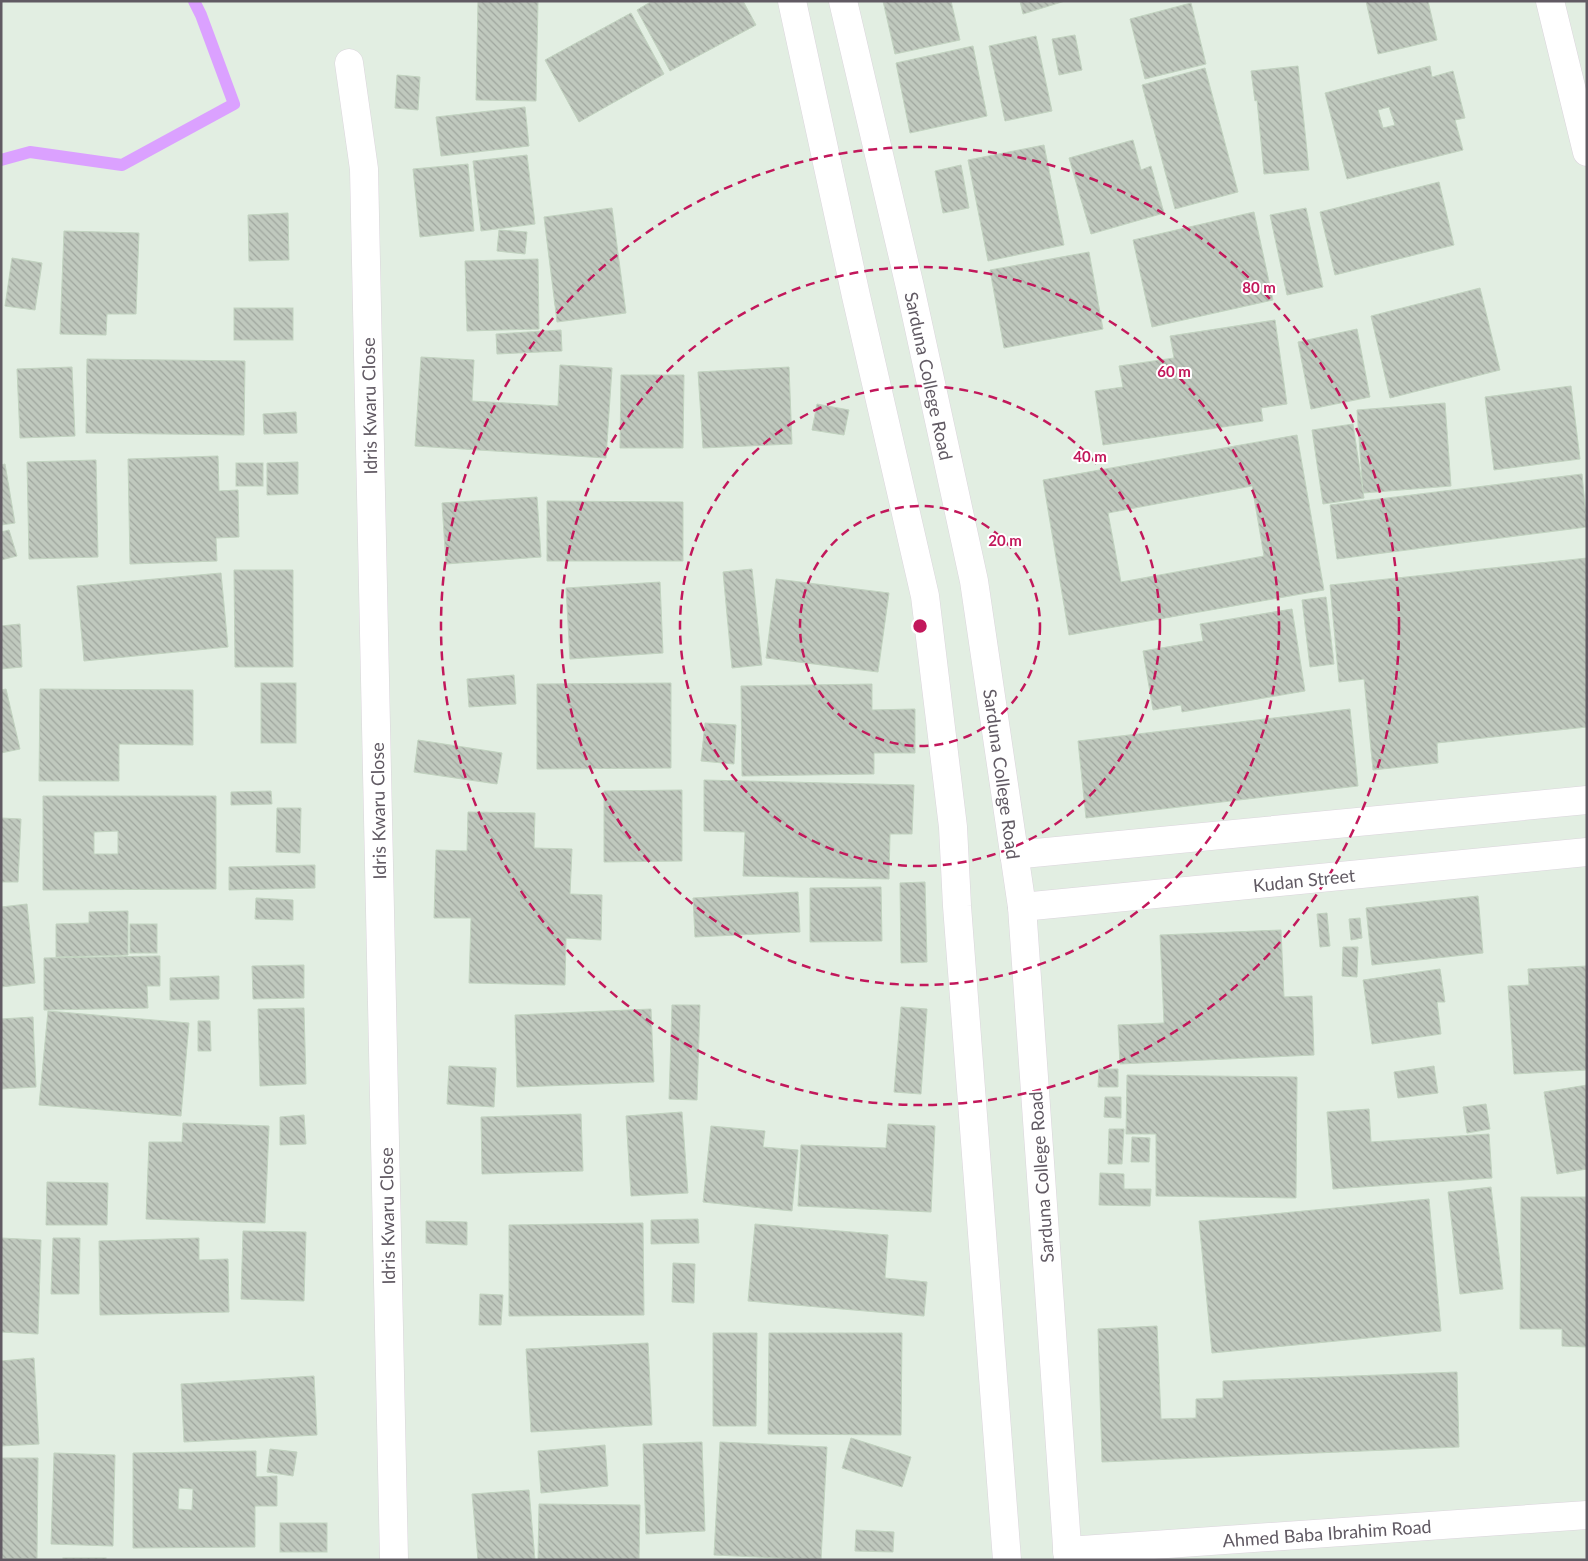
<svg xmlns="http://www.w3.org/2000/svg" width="1588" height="1561" font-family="Lato,sans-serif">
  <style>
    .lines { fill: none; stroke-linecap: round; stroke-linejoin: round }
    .stream { stroke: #dba1ff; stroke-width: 12 }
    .building { fill: url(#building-back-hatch); stroke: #c2d3c0; fill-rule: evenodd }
    .minor-casing { stroke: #dbd5dc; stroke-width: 29 }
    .tertiary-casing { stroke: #dbd5dc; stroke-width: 29 }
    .minor { stroke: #fff; stroke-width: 28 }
    .tertiary { stroke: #fff; stroke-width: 28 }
    .ring { fill: none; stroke: #c2185b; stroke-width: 2.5; stroke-dasharray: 9 6 }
    .labels { text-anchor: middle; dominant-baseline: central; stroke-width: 4; stroke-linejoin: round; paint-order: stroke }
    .street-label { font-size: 18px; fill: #615a63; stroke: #fff }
    .centre { fill: #c2185b; stroke: #fff; stroke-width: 2.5 }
    .ring-label { font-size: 15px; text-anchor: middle; font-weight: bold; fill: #c2185b; stroke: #fff; stroke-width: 4; stroke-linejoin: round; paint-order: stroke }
  </style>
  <defs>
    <pattern id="building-back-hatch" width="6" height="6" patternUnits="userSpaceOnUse" patternTransform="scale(1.25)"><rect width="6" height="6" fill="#c0c9be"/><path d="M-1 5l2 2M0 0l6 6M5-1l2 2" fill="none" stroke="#9fa69e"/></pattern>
  </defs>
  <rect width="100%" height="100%" fill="#e2eee2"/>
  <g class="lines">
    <path class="stream" d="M1,160l29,-8 92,13 112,-61 -33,-89 -7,-14"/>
  </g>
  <g class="building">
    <path d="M478,1h60l-2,100 -60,-1z"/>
    <path d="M652,1h91l13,24 -86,46 -33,-61z"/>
    <path d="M883,1h68l9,39 -65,14z"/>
    <path d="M1020,1h45l-42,13z"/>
    <path d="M1366,1h62l9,39 -59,14z"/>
    <path d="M1191,3l15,61 -61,15 -15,-60z"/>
    <path d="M631,13l33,61 -85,48 -34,-62z"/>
    <path d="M1075,35l7,35 -23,5 -7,-36z"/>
    <path d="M1036,36l16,75 -47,10 -16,-75z"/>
    <path d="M973,46l14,70 -77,17 -14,-70z"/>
    <path d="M1298,66l11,104 -45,4 -7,-74 -2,1 -4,-30z"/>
    <path d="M1430,66l2,11 21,-6 12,47 -10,2 8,30 -116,29 -22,-86zM1389,107l6,18 -12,3 -5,-18z"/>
    <path d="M1205,68l33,124 -63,17 -33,-124z"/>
    <path d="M397,75l23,2 -2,33 -23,-2z"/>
    <path d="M525,107l4,39 -88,10 -5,-39z"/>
    <path d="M1133,140l8,30 10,-4 13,47 -73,21 -22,-76z"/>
    <path d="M1044,145l20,100 -76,16 -20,-101z"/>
    <path d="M527,155l8,69 -54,7 -8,-70z"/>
    <path d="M468,164l6,67 -54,6 -7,-68z"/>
    <path d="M961,165l8,43 -26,5 -8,-42z"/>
    <path d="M1439,182l15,63 -119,30 -15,-63z"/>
    <path d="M612,208l14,105 -69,9 -13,-105z"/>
    <path d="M1306,208l17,79 -36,8 -17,-80z"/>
    <path d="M1254,212l19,88 -121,27 -19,-87z"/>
    <path d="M288,213l1,47 -40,1 -1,-46z"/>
    <path d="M499,230l28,2 -2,22 -28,-3z"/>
    <path d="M64,231l75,2 -3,81h-29l-1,21 -46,-1z"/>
    <path d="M1089,252l14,77 -99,19 -14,-78z"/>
    <path d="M12,258l30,5 -7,47 -30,-4z"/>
    <path d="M538,259l1,70 -72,2 -2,-70z"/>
    <path d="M1480,288l20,82 -110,28 -19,-82z"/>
    <rect x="234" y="308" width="59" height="32"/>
    <path d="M1275,320l12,84 -26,4 2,13 -160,24 -8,-54 28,-4 -4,-21 55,-8 -4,-22z"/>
    <path d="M1357,329l13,68 -59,12 -13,-67z"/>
    <path d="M561,330l1,21 -65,3 -1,-20z"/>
    <path d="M421,357l53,3 -2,41 86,5 2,-41 52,3 -6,90 -191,-12z"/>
    <path d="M87,359l158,2 -1,74 -158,-2z"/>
    <path d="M72,367l3,69 -55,2 -3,-69z"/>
    <path d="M789,367l3,77 -89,4 -5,-76z"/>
    <path d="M621,375h63l-1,73h-63z"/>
    <path d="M1571,386l9,73 -86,11 -9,-73z"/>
    <path d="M1445,403l6,83 -88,7 -6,-83z"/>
    <path d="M817,404l32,6 -5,25 -32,-5z"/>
    <path d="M296,412l1,21 -33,1 -1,-20z"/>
    <path d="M1353,424l11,74 -41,6 -11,-74z"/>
    <path d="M1297,435l27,155 -255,45 -26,-155zM1252,486l12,70 -143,26 -13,-69z"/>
    <path d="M218,456l1,35 19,-1 1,47 -23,1 1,23 -87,3 -2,-105z"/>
    <path d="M96,460l2,97 -69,2 -2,-97z"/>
    <path d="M298,462v32l-31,1v-32z"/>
    <rect x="236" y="463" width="27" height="23"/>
    <path d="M5,464l10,59 -14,2v-60z"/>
    <path d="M1582,474l5,53 -250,32 -7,-54z"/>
    <path d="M537,497l4,60 -95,7 -4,-61z"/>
    <path d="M547,501l136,1v59h-136z"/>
    <path d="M9,530l8,26 -16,4v-28z"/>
    <path d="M1587,558v169l-150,16 1,20 -65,7 -9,-91 -25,3 -9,-97z"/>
    <path d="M752,569l10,96 -30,3 -9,-96z"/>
    <path d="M234,570h59v97h-58z"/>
    <path d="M221,573l7,74 -144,14 -7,-75z"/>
    <path d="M776,579l113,14 -11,79 -112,-14z"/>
    <path d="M660,582l3,71 -93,6 -4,-71z"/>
    <path d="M1326,597l8,67 -24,3 -8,-67z"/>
    <path d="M1292,609l13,82 -123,21 -1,-7 -28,5 -10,-59 60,-10 -3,-17z"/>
    <path d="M20,624l2,43 -21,2v-43z"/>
    <path d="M514,675l2,29 -47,3 -2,-28z"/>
    <rect x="261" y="683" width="35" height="60"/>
    <path d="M671,683v85l-134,1v-85z"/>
    <path d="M872,684v26l43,-1v44h-41v21l-132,2 -1,-90z"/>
    <path d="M6,689l14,60 -19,4v-63z"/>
    <path d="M40,689l153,1v55l-74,-1v37h-80z"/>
    <path d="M1350,709l8,77 -272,32 -8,-77z"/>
    <path d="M705,723l31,2 -2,39 -33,-3z"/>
    <path d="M418,740l84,13 -5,31 -83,-12z"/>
    <path d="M704,780l210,5 -2,49h-22l-1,45 -146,-3 2,-44 -41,-1z"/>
    <path d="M682,790v71l-78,1v-71z"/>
    <path d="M271,791l1,13 -41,1v-13z"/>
    <path d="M43,796h173v93l-173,1zM118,831v23h-24v-22z"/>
    <path d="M277,808h24l-1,45 -24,-1z"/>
    <path d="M468,812l67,1 -1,35 38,1 -2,45 32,1 -1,45 -35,-2 -1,47 -96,-2 2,-65h-37l2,-68 31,1z"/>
    <path d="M1,818l20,1 -3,63h-17z"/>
    <path d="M315,865v23l-86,2v-23z"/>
    <path d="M925,882l2,80 -26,1 -1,-80z"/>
    <path d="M881,887l1,54 -72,1v-54z"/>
    <path d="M798,892l2,40 -105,5 -2,-39z"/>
    <path d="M1478,896l5,57 -111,12 -6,-57z"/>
    <path d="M256,898l37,2v20l-38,-1z"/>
    <path d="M27,904l8,79 -34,4v-80z"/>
    <path d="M128,911v44l-72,2v-33l33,-1v-11z"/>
    <path d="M1327,913l3,33 -10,1 -3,-33z"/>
    <path d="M1360,918l2,20 -11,2 -2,-21z"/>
    <rect x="130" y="924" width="27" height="29"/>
    <path d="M1281,930l3,67 28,-1 2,59 -194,9 -2,-39 46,-2 -4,-88z"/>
    <path d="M1343,947h15l-1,30 -15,-1z"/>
    <path d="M160,956v30h-13l1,22 -104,2v-52z"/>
    <path d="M304,965v33l-51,1 -1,-33z"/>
    <path d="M1587,966v104l-73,4 -6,-88 21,-1 -1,-16z"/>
    <path d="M1440,969l5,33h-8l4,32 -69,10 -9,-64z"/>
    <path d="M219,976v23l-49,1v-22z"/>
    <path d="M672,1005h28l-3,95 -28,-1z"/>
    <path d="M901,1007l26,2 -6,85 -27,-2z"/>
    <path d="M304,1008l2,76 -46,2 -2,-77z"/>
    <path d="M651,1009l3,73 -137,5 -2,-72z"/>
    <path d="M48,1011l141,12 -8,93 -142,-11z"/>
    <path d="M33,1017l3,70 -35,2v-70z"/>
    <path d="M198,1021h12l1,30h-13z"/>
    <path d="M449,1066l47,2 -2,39 -47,-3z"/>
    <path d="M1434,1066l4,27 -40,5 -4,-26z"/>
    <path d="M1099,1069h19v18h-20z"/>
    <path d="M1127,1075l170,2 -1,121 -140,-2v-62h-30z"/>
    <path d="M1587,1085v84l-30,5 -13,-82z"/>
    <path d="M1105,1097h16v21l-17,-1z"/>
    <path d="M1486,1104l4,25 -23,4 -4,-26z"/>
    <path d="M1369,1109l2,33 118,-8 3,44 -159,11 -6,-77z"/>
    <path d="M682,1112l6,81 -57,3 -5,-80z"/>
    <path d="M581,1114l2,57 -101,3 -1,-57z"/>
    <path d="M304,1115l2,29 -26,1v-28z"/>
    <path d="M183,1123l86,3 -4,97 -119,-4 3,-77h33z"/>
    <path d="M888,1124l47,2 -4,86 -133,-6 3,-61 85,3z"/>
    <path d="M711,1126l54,5 -2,16 35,3 -6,61 -89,-9z"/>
    <path d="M1109,1129h15l-2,35h-14z"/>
    <path d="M1132,1137l18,1 -1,24h-18z"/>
    <path d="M1100,1173l24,1v15h27l-1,17 -51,-1z"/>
    <path d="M47,1182l61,1 -1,42h-61z"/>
    <path d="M1491,1187l12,102 -43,5 -12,-102z"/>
    <path d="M1521,1197h66v150l-25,-1v-17h-42z"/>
    <path d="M1429,1199l12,132 -229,22 -13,-132z"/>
    <path d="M698,1219l1,24 -48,1v-24z"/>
    <path d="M426,1221l41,1v23l-41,-2z"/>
    <path d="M643,1223l1,92 -135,1v-91z"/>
    <path d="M755,1224l133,11 -3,43 42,4 -3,34 -176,-15z"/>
    <path d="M243,1231l63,1 -2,69 -63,-2z"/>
    <path d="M1,1238l40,2 -3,94 -37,-2z"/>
    <path d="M53,1238h27l-1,56h-28z"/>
    <path d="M199,1238v22l29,-1 1,53 -129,3 -1,-74z"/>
    <path d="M673,1263l22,1 -1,39 -22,-1z"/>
    <path d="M480,1294l23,1 -2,30h-22z"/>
    <path d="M1157,1326l4,93 35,-1v-19l27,-1v-17l234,-9 2,75 -357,15 -4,-133z"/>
    <path d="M713,1333h44l-1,93h-43z"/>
    <path d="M769,1333h133l-1,102 -133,-1z"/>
    <path d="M648,1343l4,82 -121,7 -5,-83z"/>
    <path d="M34,1358l5,86 -38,2v-85z"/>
    <path d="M314,1376l3,59 -133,7 -3,-58z"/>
    <path d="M851,1438l60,19 -9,30 -60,-19z"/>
    <path d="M702,1442l3,89 -59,3 -3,-90z"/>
    <path d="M720,1442l107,5 -6,113 -107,-5z"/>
    <path d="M605,1445l3,41 -67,7 -3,-42z"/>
    <path d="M270,1449l27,3 -4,24 -26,-4z"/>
    <path d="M256,1451v26l21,-1v30h-22v41l-122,1v-95zM179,1488l14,1 -1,21 -14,-1z"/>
    <path d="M54,1453l61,2 -2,91 -62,-2z"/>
    <path d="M1,1458h37l-1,101h-36z"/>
    <path d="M529,1490l6,70h-57l-6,-66z"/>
    <path d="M539,1504l101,1 -1,55h-101z"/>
    <rect x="280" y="1523" width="47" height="29"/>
    <path d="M856,1530l38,2 -1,20 -38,-1z"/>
    <rect x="63" y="1558" width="43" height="2"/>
  </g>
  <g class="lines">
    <g class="minor-casing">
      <g id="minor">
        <path d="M1550,1l37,151"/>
        <path d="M349,63l15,106 30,1391"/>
      </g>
    </g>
    <g class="tertiary-casing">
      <g id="tertiary">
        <path d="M792,1l64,295 69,300 28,231 4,79 50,654"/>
        <path d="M843,1l67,286 64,294 48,326 46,653"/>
        <path d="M1014,855l573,-55"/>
        <path d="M1022,907l565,-55"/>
        <path d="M1067,1551l520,-36"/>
      </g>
    </g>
    <use href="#minor" class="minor"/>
    <use href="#tertiary" class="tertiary"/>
  </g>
  <g class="ring">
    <circle cx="920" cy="626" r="120"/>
    <circle cx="920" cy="626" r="240"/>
    <circle cx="920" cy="626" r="359"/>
    <circle cx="920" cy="626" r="479"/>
  </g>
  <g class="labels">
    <g class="street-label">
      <text transform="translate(929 376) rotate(78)">Sarduna College Road</text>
      <text transform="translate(369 406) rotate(-91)">Idris Kwaru Close</text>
      <text transform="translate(1002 774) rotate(82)">Sarduna College Road</text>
      <text transform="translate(378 811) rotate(-91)">Idris Kwaru Close</text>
      <text transform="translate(1304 880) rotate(-6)">Kudan Street</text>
      <text transform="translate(1041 1177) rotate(-94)">Sarduna College Road</text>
      <text transform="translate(387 1216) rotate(-91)">Idris Kwaru Close</text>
      <text transform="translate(1327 1533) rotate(-4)">Ahmed Baba Ibrahim Road</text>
    </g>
  </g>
  <circle cx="920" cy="626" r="8" class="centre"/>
  <g class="ring-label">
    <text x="1259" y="293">80 m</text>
    <text x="1174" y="377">60 m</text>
    <text x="1090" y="462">40 m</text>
    <text x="1005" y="546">20 m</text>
  </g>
  <rect width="1588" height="1561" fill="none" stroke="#615a63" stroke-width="5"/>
</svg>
